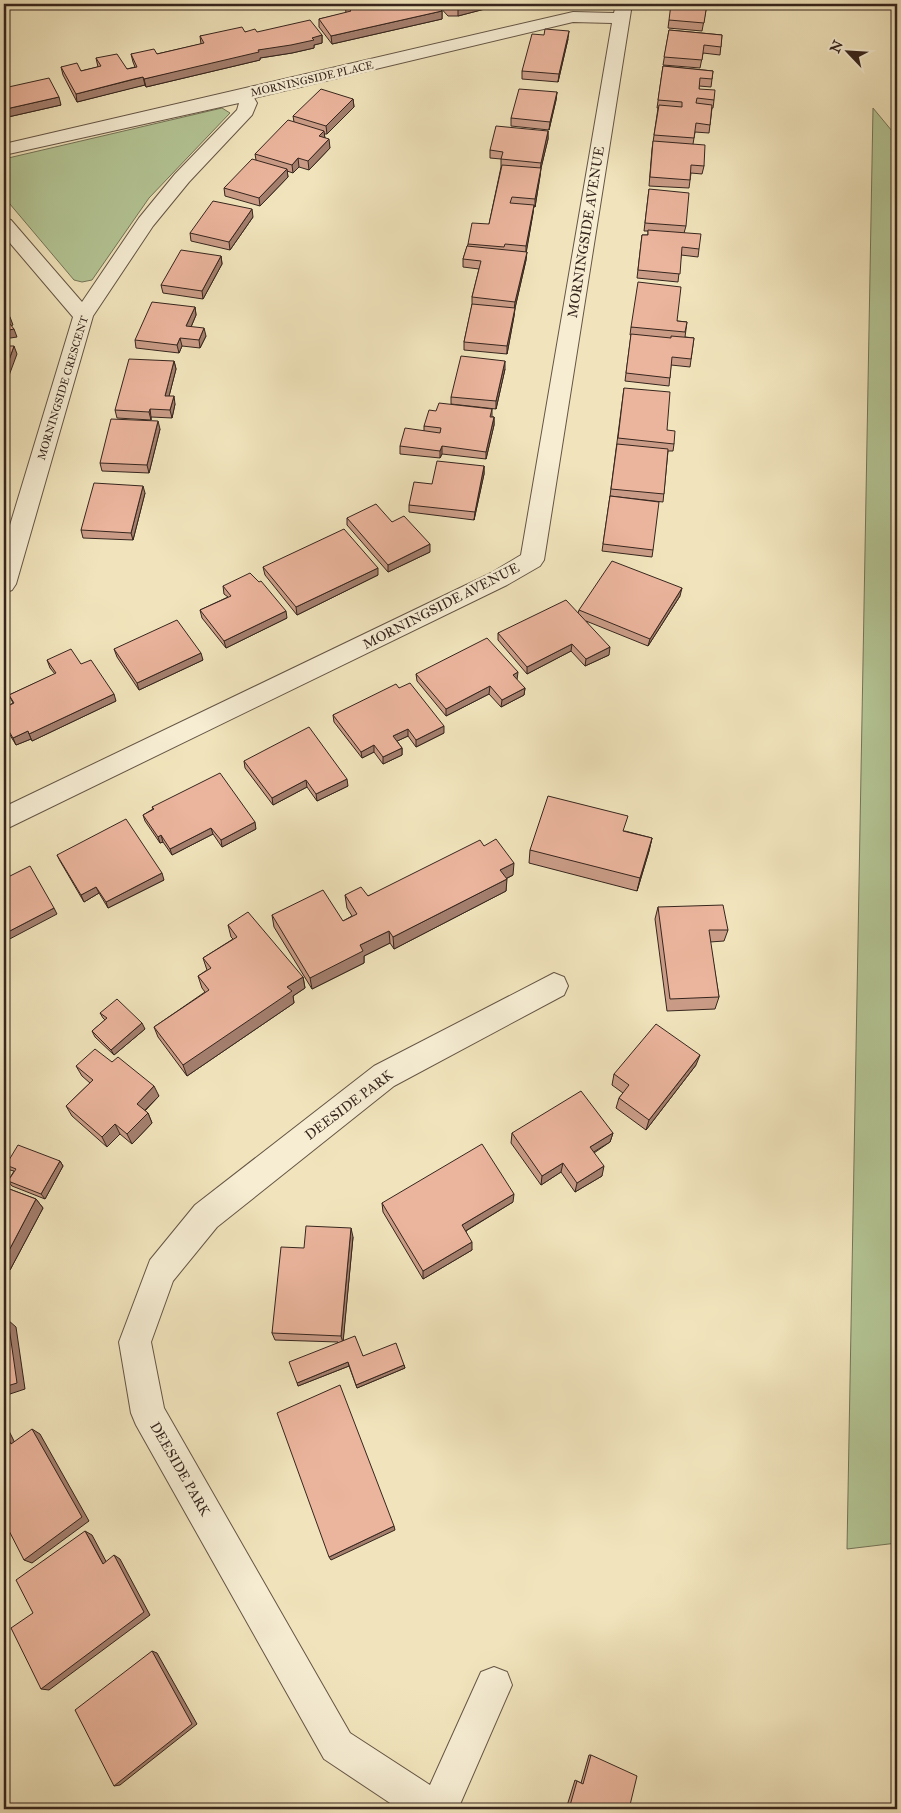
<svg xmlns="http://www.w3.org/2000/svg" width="901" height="1813" font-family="'IM FELL Great Primer',serif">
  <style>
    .green { fill: #b4c595; stroke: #757559 }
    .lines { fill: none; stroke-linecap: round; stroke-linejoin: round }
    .minor-casing { stroke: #655545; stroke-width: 2 }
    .minor { fill: #f6edd3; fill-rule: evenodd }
    .wall { fill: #ca9c87; stroke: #36251d }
    .shaded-wall { fill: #a47f6e; stroke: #36251d }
    .building { fill: #ebb59d; stroke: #36251d }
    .labels { text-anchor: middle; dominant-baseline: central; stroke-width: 5; stroke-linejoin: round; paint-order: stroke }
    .far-street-label { font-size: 11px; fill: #36251d; stroke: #f6edd3 }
    .street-label { font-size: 14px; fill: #36251d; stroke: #f6edd3 }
  </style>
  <rect width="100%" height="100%" fill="#f1e4bc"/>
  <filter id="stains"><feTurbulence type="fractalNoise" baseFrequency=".004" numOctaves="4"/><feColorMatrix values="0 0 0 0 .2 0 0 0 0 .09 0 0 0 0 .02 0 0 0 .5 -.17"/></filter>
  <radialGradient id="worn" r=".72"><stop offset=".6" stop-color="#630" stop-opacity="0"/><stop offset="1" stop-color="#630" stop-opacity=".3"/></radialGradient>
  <g class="green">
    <path d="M222,108l8,5 -81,85 -57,82 -10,2 -8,-2 -70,-83v-38z"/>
    <path d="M873,108l24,29v1406l-50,6z"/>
  </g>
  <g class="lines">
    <g class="minor-casing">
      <g id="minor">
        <path d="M616,4h16l-88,556 -4,6 -33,19 -503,245v-23l487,-234 30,-18 91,-532 -39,-1 -319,76 3,5 -5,12 -63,67 -36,44 -60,90 -77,268 -4,6 -8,3v-48l69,-228 -69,-81v-18l7,2 71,82 57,-84 36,-44 62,-64 2,-7 -235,52v-11l569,-132 41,1z"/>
        <path d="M554,973l10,4 4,9 -4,9 -170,91 -177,141 -44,54 -22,61 13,66 186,325 80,52 51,-113 13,-5 13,5 5,13 -54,124h-59l-75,-50 -188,-334 -5,-12 -12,-71 31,-82 45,-55 179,-139z"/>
      </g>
    </g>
    <use href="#minor" class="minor"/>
  </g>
  <g class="wall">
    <path d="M345,4l21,5 11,-3v-2h59l6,7v8l-110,25 -13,-17v-8l27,-6z"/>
    <path d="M437,4h63v1l-42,11h-10z"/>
    <path d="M707,4l-5,27 -34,-3 1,-8z"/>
    <path d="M669,30l53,5 -2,20 -17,-2 -3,15 -37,-3z"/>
    <path d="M245,32l77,3v8l-8,2v3l-22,5 -32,5v2l-114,27 -1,-2 -9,2 -59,15 -14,-27 -2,-8 20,4 17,-4 -2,-9 31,11 8,-2 -2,-5 -2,-8h26l44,-10 -1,-8z"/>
    <path d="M568,39l-10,43 -36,-3v-8z"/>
    <path d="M663,66l50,5 -2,16 -12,-1v3l15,11 -1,8h-1l-3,25 -14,-1 -2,12 11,22 -2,8 -11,-1 -2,15 -40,-2 3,-37 6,-41h-1z"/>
    <path d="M4,88l57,17 -53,12 -4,-9z"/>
    <path d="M557,92l-1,8 -7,30 -38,-4v-8z"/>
    <path d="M353,99l1,8 -27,27h-3l1,4 5,10 -21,22 -10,-3 -6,6 -6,-2 1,6 -28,29 -35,-10 -1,-8 32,-28 -1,-6 39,-32 -1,-6z"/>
    <path d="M548,131v8l-7,29 -1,8 -5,31h-2v6l-7,39v8l-11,48 -1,8 -7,38 -43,-4v-8l8,-37v-8l7,-28 -16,-2v-8l5,-15 21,-20 12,-57v-8l-11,-1v-8z"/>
    <path d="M649,189l37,37 -2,7 15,16 -1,8 -17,-2 -3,27 -41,-4 5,-43h6v-4h-4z"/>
    <path d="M253,217l-23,33 -39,-9 -1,-8z"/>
    <path d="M221,256l1,8 -19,35 -40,-6 -2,-8z"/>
    <path d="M195,307l1,8 -5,12 15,9 -6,12 -18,-2 -3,7 -43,-5 -1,-8z"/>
    <path d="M677,321l10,1 -2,15 9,1 -4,29 -19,-2 -2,21 -44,-5 6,-46h-1l1,-8z"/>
    <path d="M174,361l2,8 -7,27 6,8 -3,14 -21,-1v3l-34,-2 -2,-8z"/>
    <path d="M505,369l-9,40 -45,-5v-7z"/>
    <path d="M624,388l43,42 7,14 -1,7h-5l-5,51 -53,-6z"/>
    <path d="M492,409v8h2v8l-8,34 -44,-5 -2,4 -40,-4v-8l24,-15v-5z"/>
    <path d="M160,429l-11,44 -47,-2 -2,-8z"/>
    <path d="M484,466v8l-10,46 -65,-8v-7l23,-21z"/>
    <path d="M145,493l-12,47 -50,-2 -2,-8z"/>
    <path d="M610,496l43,54 -1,7 -50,-6z"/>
    <path d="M347,518l45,4 38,30 -42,20 -41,-47z"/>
    <path d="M263,567l115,8 -81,40 -32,-40z"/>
    <path d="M223,586l64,32 -61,30 -24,-30 -2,-8 28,-13 -4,-3z"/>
    <path d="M680,596l-32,50 -62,-25 23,34 -24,11 -14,-15 -44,23 -29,-34v-7l80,-20 1,-3z"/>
    <path d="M114,649l89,11 -64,30 -22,-33z"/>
    <path d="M47,660l34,4 35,37 -84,40 -1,-2 -15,6 -12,-20v-17l9,-5 -4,-8 46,-21 -5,-6z"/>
    <path d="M416,674l101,6 8,8 -1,7 -23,12 -12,-13 -43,22 -29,-35z"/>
    <path d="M399,688l45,45 -28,14 -8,-11 -11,5 5,7v7l-19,9 -9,-12 -12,6 -28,-36 -1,-7z"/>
    <path d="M244,761l104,25 -31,15 -10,-14 -34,18 -28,-37z"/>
    <path d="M152,807l104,22 -34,18 -9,-13 -41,21 -9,-13 -3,1 -15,-22 -2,-6 10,-6z"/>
    <path d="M625,831l27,7 -3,13 -12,40 -108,-28 1,-13z"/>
    <path d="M484,846l29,29 -7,4v12l-112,58 -4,-6 -26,13v7l-52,26 -38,-62 -2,-12 71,6 9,-5 -5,-8 -2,-13 23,1z"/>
    <path d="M57,855l107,25 -56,28 -9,-15 -15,9 -24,-41z"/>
    <path d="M658,907l70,23 -4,11 -14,1 9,55 -4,12 -48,2 -12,-92z"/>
    <path d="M228,925l75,52 2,11 -12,8 1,7 -107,73 -29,-39 -4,-10 51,-35 -3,-4 -4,-12 9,-6 -4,-12 30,-19 -2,-2z"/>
    <path d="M100,1013l45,16 -31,26 -19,-18 -3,-6 13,-11 -2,-2z"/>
    <path d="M112,1062l47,34 -14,15 3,2 4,10 -20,21 -12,-10 -13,13 -35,-31 -6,-10 24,-23 -8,-7 -6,-10z"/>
    <path d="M696,1065l-50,65 -30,-22 3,-10 4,-5 -11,-8 2,-11z"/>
    <path d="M512,1133h101l-3,9 -16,11 8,23 -27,16 -14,-20 -20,13 -30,-42z"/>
    <path d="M60,1161l3,5 -18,33 -33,-13 -4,-5 6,-10 -4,-1 -4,-5z"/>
    <path d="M4,1187l32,12 7,9 -33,62 -6,-3z"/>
    <path d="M513,1202l-47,29 6,19 -49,29 -40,-67 -1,-9z"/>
    <path d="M353,1237l-10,103 20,16 41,9 1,3 -48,20 -8,-22 -51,20 40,-44 -63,-2 -3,-7 32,-85z"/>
    <path d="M589,1755h2l39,50 10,4h-74l9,-29 6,3z"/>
  </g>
  <g class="shaded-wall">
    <path d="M473,4h27v1l-42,11v-8z"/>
    <path d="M442,11v8l-110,25 -1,-8z"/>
    <path d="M569,31l-1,8 -10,43 1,-8z"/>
    <path d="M322,35v8l-8,2v3l-22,5 -32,5v2l-114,27 -2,-8 114,-29z"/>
    <path d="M143,77l2,8 -68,17 -1,-8z"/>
    <path d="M557,92l-1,8 -7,30 1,-8z"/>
    <path d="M59,97l2,8 -53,12 -2,-8z"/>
    <path d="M353,99l1,8 -27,27 -1,-8z"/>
    <path d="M324,131l1,8 -6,-3z"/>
    <path d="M548,131v8l-7,29 -1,8 -5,31v-8l5,-28 1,-8z"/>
    <path d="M329,139l1,9 -21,22 -1,-9z"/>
    <path d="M298,158l1,9 -6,6 -1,-8z"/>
    <path d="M287,169l1,8 -28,29 -1,-8z"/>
    <path d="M534,205l-1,8 -7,41v-8z"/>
    <path d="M252,209l1,8 -23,33 -1,-8z"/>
    <path d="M527,252l-1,8 -11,48 -1,8 -7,38v-8l7,-36 1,-8z"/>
    <path d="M221,256l1,8 -19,35 -1,-8z"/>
    <path d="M195,307l1,8 -8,19 -2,-8z"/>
    <path d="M10,317l3,8 -4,2 -3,-8z"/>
    <path d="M204,328l2,8 -6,12 -1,-8z"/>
    <path d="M14,329l3,8 -13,2v-8z"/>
    <path d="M180,338l2,8 -3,7 -2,-8z"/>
    <path d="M14,346l3,8 -13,35v-15z"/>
    <path d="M174,361l2,8 -9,35 -2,-8z"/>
    <path d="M505,361v8l-9,40v-8z"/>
    <path d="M174,396l1,8 -3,14 -2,-8z"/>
    <path d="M150,409l1,8v3l-2,-8z"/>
    <path d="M494,417v8l-8,34v-7z"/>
    <path d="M158,421l2,8 -11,44 -2,-8z"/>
    <path d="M442,446v8l-2,4v-7z"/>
    <path d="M484,466v8l-10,46 1,-8z"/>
    <path d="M143,486l2,7 -12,47 -2,-7z"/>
    <path d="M430,544v8l-42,20v-7z"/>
    <path d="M378,568v7l-81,40 -1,-8z"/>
    <path d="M682,588l-2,8 -32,50 2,-7z"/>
    <path d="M286,611l1,7 -61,30 -2,-7z"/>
    <path d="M572,644l-1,7 -44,23v-7z"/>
    <path d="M610,647l-1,8 -24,11 1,-7z"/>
    <path d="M201,653l2,7 -64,30 -2,-7z"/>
    <path d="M518,672l-1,8 -4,-5z"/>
    <path d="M490,686l-1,8 -43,22v-7z"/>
    <path d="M525,688l-1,7 -23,12 1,-7z"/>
    <path d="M114,694l2,7 -84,40 -3,-7z"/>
    <path d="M444,726v7l-28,14v-7z"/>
    <path d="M408,729v7l-15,7v-7z"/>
    <path d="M28,731l3,8 -15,6 -3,-7z"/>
    <path d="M374,745v7l-12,6 -1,-6z"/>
    <path d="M402,748v7l-19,9v-7z"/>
    <path d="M347,779l1,7 -31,15 -1,-7z"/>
    <path d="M306,780l1,7 -34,18 -1,-7z"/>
    <path d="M255,822l1,7 -34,18 -1,-7z"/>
    <path d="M211,828l2,6 -41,21 -2,-6z"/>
    <path d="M161,835l2,7 -3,1 -2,-6z"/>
    <path d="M652,838l-3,13 -12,40 3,-13z"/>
    <path d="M514,863l-1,12 -14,7 1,-12z"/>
    <path d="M162,873l2,7 -56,28 -2,-6z"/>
    <path d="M507,879l-1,12 -112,58 -1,-12z"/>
    <path d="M96,887l3,6 -15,9 -3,-7z"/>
    <path d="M54,908l3,6 -53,28v-8z"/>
    <path d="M389,931l1,12 -26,13v7l-52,26 -2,-11 50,-33z"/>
    <path d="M303,977l2,11 -12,8 1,7 -107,73 -4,-11 104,-78z"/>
    <path d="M142,1023l3,6 -31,26 -3,-5z"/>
    <path d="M700,1055l-4,10 -50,65 3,-10z"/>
    <path d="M154,1086l5,10 -18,18 -4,-10z"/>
    <path d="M148,1113l4,10 -20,21 -5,-10z"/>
    <path d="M115,1124l5,10 -13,13 -5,-10z"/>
    <path d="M613,1133l-3,9 -23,14 3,-9z"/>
    <path d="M60,1161l3,5 -18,33 -4,-5z"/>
    <path d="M563,1163l-2,9 -20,13 1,-9z"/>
    <path d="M604,1166l-2,10 -27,16 2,-9z"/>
    <path d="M514,1194l-1,8 -51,31v-8z"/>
    <path d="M36,1199l7,9 -33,62 -6,-7v-3z"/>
    <path d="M351,1228l2,9 -10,106 -2,-7z"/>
    <path d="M472,1242v8l-49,29v-8z"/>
    <path d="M8,1320l8,7 9,62 -21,7z"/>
    <path d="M348,1362l1,4 -51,20 -1,-3z"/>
    <path d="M404,1365l1,3 -48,20 -1,-3z"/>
    <path d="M4,1401l2,2 2,26 10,20 -7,-5 -7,-13z"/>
    <path d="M32,1429l8,5 49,87 -57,42 -8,-3z"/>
    <path d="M394,1526l1,4 -64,30 -2,-3z"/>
    <path d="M85,1531l7,4 17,32 -6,-3z"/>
    <path d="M114,1555l6,4 30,56 -101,75 -8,-1z"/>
    <path d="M152,1651l5,2 40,71 -77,61 -6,1z"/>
  </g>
  <g class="building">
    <path d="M345,4h17l4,5 16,-4 -1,-1h55l6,7 -111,25 -12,-17 32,-8z"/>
    <path d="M444,4h29l-15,4h-10z"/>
    <path d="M671,4h36l-3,19 -35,-3z"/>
    <path d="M310,20l12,15 -10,3 2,2 -23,5 -33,5 1,2 -115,27 -1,-2 -9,2 -58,15 -15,-27 16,-4 4,8 20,-5 -5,-8 21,-4 10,15 10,-2 -6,-13 23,-5 3,5 47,-11 -4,-7 42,-9 3,5 10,-3 2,3z"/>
    <path d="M545,29l24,2 -10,43 -37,-3 10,-37 12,1z"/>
    <path d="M669,30l53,5 -1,12 -17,-2 -2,15 -38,-3z"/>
    <path d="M663,66l50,5 -1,8 -12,-1 -1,11 16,1 -1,10 -17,-2 -1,5 16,2 -2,20 -14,-2 -2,15 -40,-3 5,-30 23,2v-5l-24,-2z"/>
    <path d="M49,78l10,19 -53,12 -2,-4v-17z"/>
    <path d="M321,89l32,10 -27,27 -33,-10z"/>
    <path d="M519,89l38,3 -7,30 -39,-4z"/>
    <path d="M288,120l36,11 -5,5 10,3 -21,22 -10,-3 -6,7 -37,-11z"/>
    <path d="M496,126l52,5 -7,32 -40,-4 2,-7 -13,-2z"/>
    <path d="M653,141l52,4 -1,21 -13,-1 -1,15 -40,-3z"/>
    <path d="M252,159l35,10 -28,29 -35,-10z"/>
    <path d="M502,165l39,3 -6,31 -23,-2 -2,6 24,2 -8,41 -21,-2 -1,3 -36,-3 4,-21 17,1z"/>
    <path d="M649,189l40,4 -3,33 -41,-3z"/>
    <path d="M213,201l39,8 -23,33 -39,-9z"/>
    <path d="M648,230l53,4 -2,15 -17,-2 -2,27 -42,-4 4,-35h6z"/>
    <path d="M467,246l60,6 -12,50 -43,-5 9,-36 -18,-2z"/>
    <path d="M181,250l40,6 -19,35 -41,-6z"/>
    <path d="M638,282l43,5 -4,34 10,1 -2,10 -54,-5z"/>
    <path d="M152,302l43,5 -9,19 18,2 -5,12 -19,-2 -3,7 -42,-5z"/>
    <path d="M472,304l43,4 -8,38 -43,-4z"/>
    <path d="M4,309l6,8 -4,2 8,10 -10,2z"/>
    <path d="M631,334l40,4v-2l23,2 -3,21 -19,-2 -2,21 -44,-5z"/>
    <path d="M4,346h10l-10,28z"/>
    <path d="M461,356l44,5 -9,40 -45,-4z"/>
    <path d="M129,359l45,2 -9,35h9l-4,14 -20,-1 -1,3 -34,-2z"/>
    <path d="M624,388l46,4 -3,38 8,1 -1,13 -56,-6z"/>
    <path d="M439,403l53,6 -2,8h4l-8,35 -44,-6 -2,5 -40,-5 5,-18 35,5 1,-5 -17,-2 5,-16 7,1z"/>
    <path d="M111,419l47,2 -11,44 -47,-2z"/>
    <path d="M617,444l51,5 -4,45 -53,-5z"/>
    <path d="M437,461l47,5 -9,46 -66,-7 5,-23 18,2z"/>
    <path d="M94,483l49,3 -12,47 -50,-3z"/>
    <path d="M610,496l49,6 -6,48 -50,-6z"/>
    <path d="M376,504l16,18 12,-6 26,28 -42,21 -41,-47z"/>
    <path d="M344,529l34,39 -82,39 -33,-40z"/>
    <path d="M612,561l70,27 -32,51 -71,-29z"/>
    <path d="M250,573l9,9 2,-1 25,30 -62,30 -24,-31 31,-14 -8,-10z"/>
    <path d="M566,600l44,47 -24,12 -14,-15 -45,23 -29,-34z"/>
    <path d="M177,620l24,33 -64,30 -23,-34z"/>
    <path d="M487,638l31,34 -5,3 12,13 -23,12 -12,-14 -44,23 -30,-35z"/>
    <path d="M71,649l10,15 10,-4 23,34 -85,40 -1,-3 -15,7 -9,-15v-15l10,-5 -5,-8 47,-22 -9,-13z"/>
    <path d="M410,683l34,43 -28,14 -8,-11 -15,7 9,12 -19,9 -9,-12 -13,7 -28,-37 63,-31 3,4z"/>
    <path d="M309,727l38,52 -31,15 -10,-14 -34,18 -28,-37z"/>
    <path d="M220,773l35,49 -34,18 -10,-12 -41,21 -9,-14 -3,2 -15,-22 11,-6 -2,-2z"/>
    <path d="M548,796l80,20 -5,15 29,7 -12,40 -110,-28z"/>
    <path d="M126,819l36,54 -56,29 -10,-15 -15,8 -24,-40z"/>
    <path d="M496,839l18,24 -14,7 7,9 -114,58 -4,-6 -29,14 3,6 -53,27 -38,-63 51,-25 20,31 14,-7 -12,-19 16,-8 7,9 112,-56 4,6z"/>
    <path d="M30,866l24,42 -50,26v-55z"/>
    <path d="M723,905l5,25h-19l10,67 -49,2 -12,-92z"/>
    <path d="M248,912l55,65 -16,10 5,4 -109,74 -29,-38 55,-37 -11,-14 13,-8 -8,-10 34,-21 -9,-12z"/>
    <path d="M117,999l25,24 -31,27 -19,-19 15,-13 -7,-5z"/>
    <path d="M656,1024l44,31 -51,65 -30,-22 10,-13 -15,-11z"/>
    <path d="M95,1049l17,13 6,-5 36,29 -17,18 11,9 -21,21 -12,-10 -13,13 -36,-31 27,-26 -17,-14z"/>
    <path d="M581,1091l32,42 -23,14 14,19 -27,17 -14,-20 -21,13 -30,-43z"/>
    <path d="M482,1144l32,50 -52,31 10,17 -49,29 -41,-68z"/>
    <path d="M18,1145l42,16 -19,33 -33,-13 8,-12 -10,-4z"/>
    <path d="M4,1187l32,12 -32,61z"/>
    <path d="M306,1226l45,2 -10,108 -69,-3 9,-86 23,1z"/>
    <path d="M8,1320l9,63 -13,4v-66z"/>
    <path d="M355,1336l8,20 33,-13 8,22 -48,20 -8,-23 -51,21 -8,-21z"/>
    <path d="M340,1385l54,141 -65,31 -52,-144z"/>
    <path d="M32,1429l50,88 -58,43 -20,-39v-90l7,13z"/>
    <path d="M85,1531l18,33 11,-9 30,57 -103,77 -30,-61 22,-15 -17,-33z"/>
    <path d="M152,1651l40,73 -78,62 -39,-76z"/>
    <path d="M591,1755l46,21 -7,29 10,4h-71l8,-28 6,3z"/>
  </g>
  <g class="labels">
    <g class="far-street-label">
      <text transform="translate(312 79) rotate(-13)">MORNINGSIDE PLACE</text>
      <text transform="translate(63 388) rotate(-73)">MORNINGSIDE CRESCENT</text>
    </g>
    <g class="street-label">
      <text transform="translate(586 232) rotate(-81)">MORNINGSIDE AVENUE</text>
      <text transform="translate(441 606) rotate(-27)">MORNINGSIDE AVENUE</text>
      <text transform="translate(349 1105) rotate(-37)">DEESIDE PARK</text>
      <text transform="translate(180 1469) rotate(60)">DEESIDE PARK</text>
    </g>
  </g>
  <rect width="901" height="1813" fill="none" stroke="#f1e4bc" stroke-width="20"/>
  <rect x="5" y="5" width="891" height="1803" fill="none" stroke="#36251d" stroke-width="2.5"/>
  <rect x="10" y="10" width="881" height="1793" fill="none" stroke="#36251d"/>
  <g transform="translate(848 52) rotate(295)" stroke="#f6edd3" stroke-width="4" paint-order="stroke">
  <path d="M0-4L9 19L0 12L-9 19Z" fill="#36251d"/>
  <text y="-8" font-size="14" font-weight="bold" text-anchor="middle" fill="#36251d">N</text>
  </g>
  <rect width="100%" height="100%" filter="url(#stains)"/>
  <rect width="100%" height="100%" fill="url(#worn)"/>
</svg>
